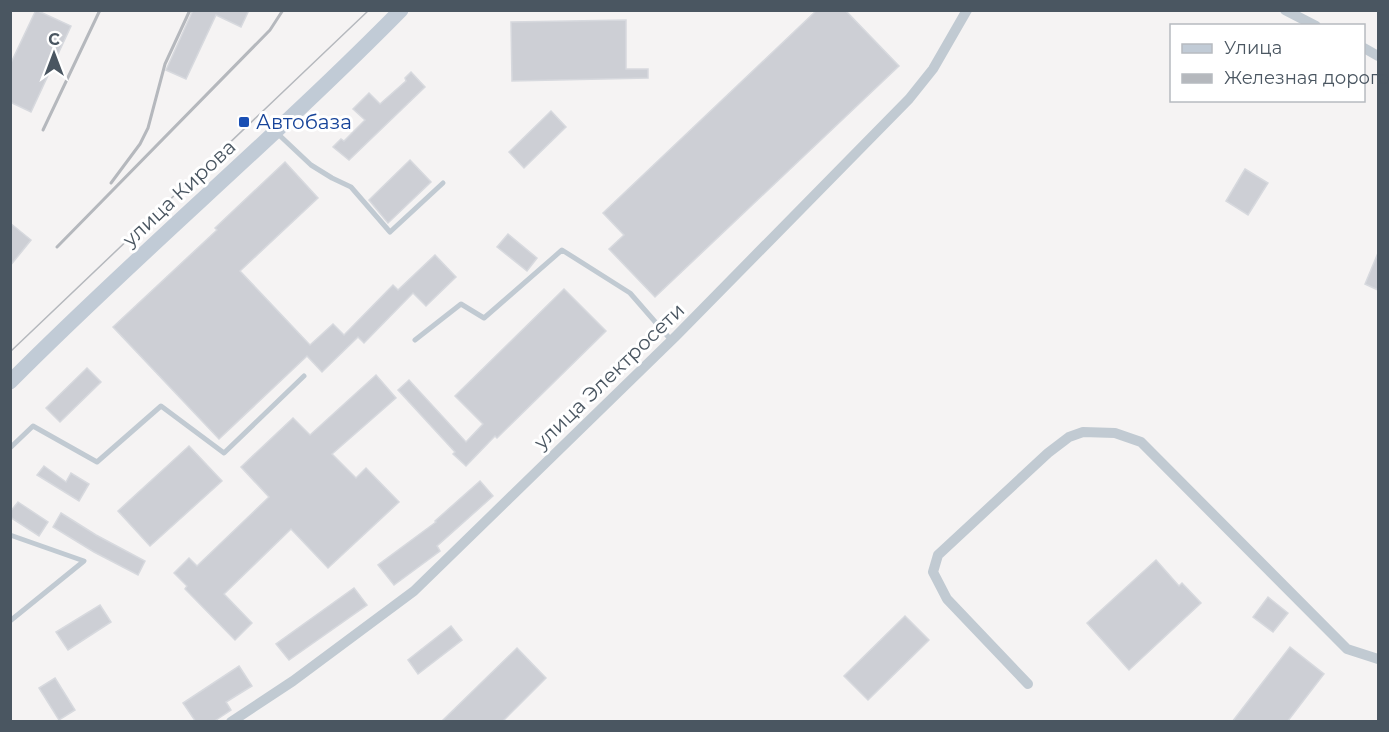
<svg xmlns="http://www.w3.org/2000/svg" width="1389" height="732" font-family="Montserrat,sans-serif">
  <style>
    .building { fill: #cdcfd5; stroke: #d7d9de; stroke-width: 1.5 }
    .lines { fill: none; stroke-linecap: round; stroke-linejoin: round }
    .lane { stroke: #c1cad2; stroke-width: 5 }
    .street { stroke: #c1cad2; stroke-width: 10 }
    .secondary { stroke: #c1cbd6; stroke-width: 15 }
    .tram { stroke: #b5b8bd; stroke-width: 1.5 }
    .rail { stroke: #b5b8bd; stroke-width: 3 }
    .transit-dot { fill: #1a4fb4; stroke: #fff; stroke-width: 2 }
    .labels { text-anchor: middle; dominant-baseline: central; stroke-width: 6; stroke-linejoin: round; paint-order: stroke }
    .transit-label { font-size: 20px; fill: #164399; stroke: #fff; text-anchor: start }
    .street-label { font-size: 20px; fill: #4a5661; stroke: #fff }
  </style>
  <rect width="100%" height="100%" fill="#f5f3f3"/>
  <g class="building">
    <path d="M36,10l35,16 -40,86 -21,-10v-37z"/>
    <path d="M193,10h56l-8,17 -25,-12 -30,64 -20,-9z"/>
    <path d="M817,10h28l54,56 -244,231 -46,-48 15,-14 -21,-22z"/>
    <path d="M626,20v49h22v9l-136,3 -1,-59z"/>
    <path d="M411,72l14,15 -76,73 -16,-13 8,-8 3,2 21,-21 -12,-11 16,-16 11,11 26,-23 -1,-3z"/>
    <path d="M551,111l15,16 -42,41 -15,-16z"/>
    <path d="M410,160l21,22 -43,41 -19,-23z"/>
    <path d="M285,162l33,36 -78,73 70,74 23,-21 11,11 49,-50 5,5 37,-35 21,22 -30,29 -13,-13 -49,50 -6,-6 -36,35 -15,-16 -88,83 -106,-112 104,-97 -2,-2z"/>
    <path d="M1245,169l23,14 -20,32 -22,-14z"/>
    <path d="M10,223l21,17 -21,26z"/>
    <path d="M508,234l29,24 -10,13 -30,-24z"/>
    <path d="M1378,253v37l-13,-6z"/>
    <path d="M564,289l42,42 -109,107 -2,-2 -29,30 -13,-12 2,-2 -57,-62 11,-10 57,62 17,-18 -28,-28z"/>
    <path d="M87,368l14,14 -41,40 -14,-14z"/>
    <path d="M376,375l20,23 -64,56 24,24 10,-10 33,34 -71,66 -37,-39 -67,65 28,29 -17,17 -50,-51 2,-3 -13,-13 15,-15 8,8 72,-69 -28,-30 52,-49 17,17z"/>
    <path d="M189,446l33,35 -72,65 -32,-35z"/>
    <path d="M44,466l22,16 5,-9 18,11 -10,17 -42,-26z"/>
    <path d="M480,481l13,15 -56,50 3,5 -46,34 -16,-20 58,-43 -1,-1z"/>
    <path d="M18,502l30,20 -9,14 -29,-19v-5z"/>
    <path d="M61,513l35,22 49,26 -7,14 -44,-23 -41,-25z"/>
    <path d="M1156,560l23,26 3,-3 19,20 -72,67 -42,-47z"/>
    <path d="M354,588l13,17 -78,55 -13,-16z"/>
    <path d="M1268,597l20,16 -15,19 -20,-15z"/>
    <path d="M100,605l11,17 -43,28 -12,-18z"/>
    <path d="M905,616l24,24 -61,60 -24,-24z"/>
    <path d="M451,626l11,14 -44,34 -10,-14z"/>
    <path d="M1290,647l34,27 -37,48h-55z"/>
    <path d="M517,648l29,30 -44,44h-61z"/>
    <path d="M239,666l13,20 -26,16 5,8 -18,12h-17l-13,-19z"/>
    <path d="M55,678l20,32 -16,10 -20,-32z"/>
  </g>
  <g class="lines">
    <g class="lane">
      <path d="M277,133l34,32 21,13 19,9 39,45 53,-49"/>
      <path d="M415,340l46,-36 23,14 78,-68 68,43 41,47"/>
      <path d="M10,448l23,-22 64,36 64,-56 63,47 80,-77"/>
      <path d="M10,535l74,26 -74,60"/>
    </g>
    <g class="street">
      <path d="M1285,10l31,16"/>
      <path d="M1364,48l14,8"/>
      <path d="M1028,684l-81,-85 -14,-27 5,-17 110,-102 21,-16 14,-5 32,1 26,9 206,207 31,10"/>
      <path d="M231,722l62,-41 121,-90 262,-255 233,-237 24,-30 34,-59"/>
    </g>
    <path class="secondary" d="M10,382c127,-128 265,-244 391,-372"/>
    <path class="tram" d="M10,352l359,-342"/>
    <g class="rail">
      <path d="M43,130l57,-120"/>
      <path d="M111,183l29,-39 8,-16 17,-64 25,-54"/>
      <path d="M57,247l213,-217 13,-20"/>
    </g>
  </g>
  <rect class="transit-dot" x="238" y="116" width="12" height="12" rx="3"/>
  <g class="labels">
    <g class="transit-label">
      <text x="256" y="122">Автобаза</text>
    </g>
    <g class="street-label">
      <text transform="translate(179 193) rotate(-43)">улица Кирова</text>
      <text transform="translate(609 376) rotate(-44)">улица Электросети</text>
    </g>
  </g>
  <rect width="1389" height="732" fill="none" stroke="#4a5661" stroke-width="24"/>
  <rect x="1170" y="24" width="195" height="78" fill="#ffffff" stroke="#b7bbc0" stroke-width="1.5"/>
  <rect x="1182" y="44" width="30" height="9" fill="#c1cbd6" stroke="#b7bbc0" stroke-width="1.5"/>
  <text x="1224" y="54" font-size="18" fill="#4a5661">Улица</text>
  <rect x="1182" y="74" width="30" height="9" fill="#b5b8bd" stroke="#b7bbc0" stroke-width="1.5"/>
  <text x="1224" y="84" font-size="18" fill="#4a5661">Железная дорога</text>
  <g transform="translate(54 54)" stroke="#ffffff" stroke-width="4.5" paint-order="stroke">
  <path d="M0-4.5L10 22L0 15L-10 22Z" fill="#4a5661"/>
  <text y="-9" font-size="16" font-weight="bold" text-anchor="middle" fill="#4a5661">С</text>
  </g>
</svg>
